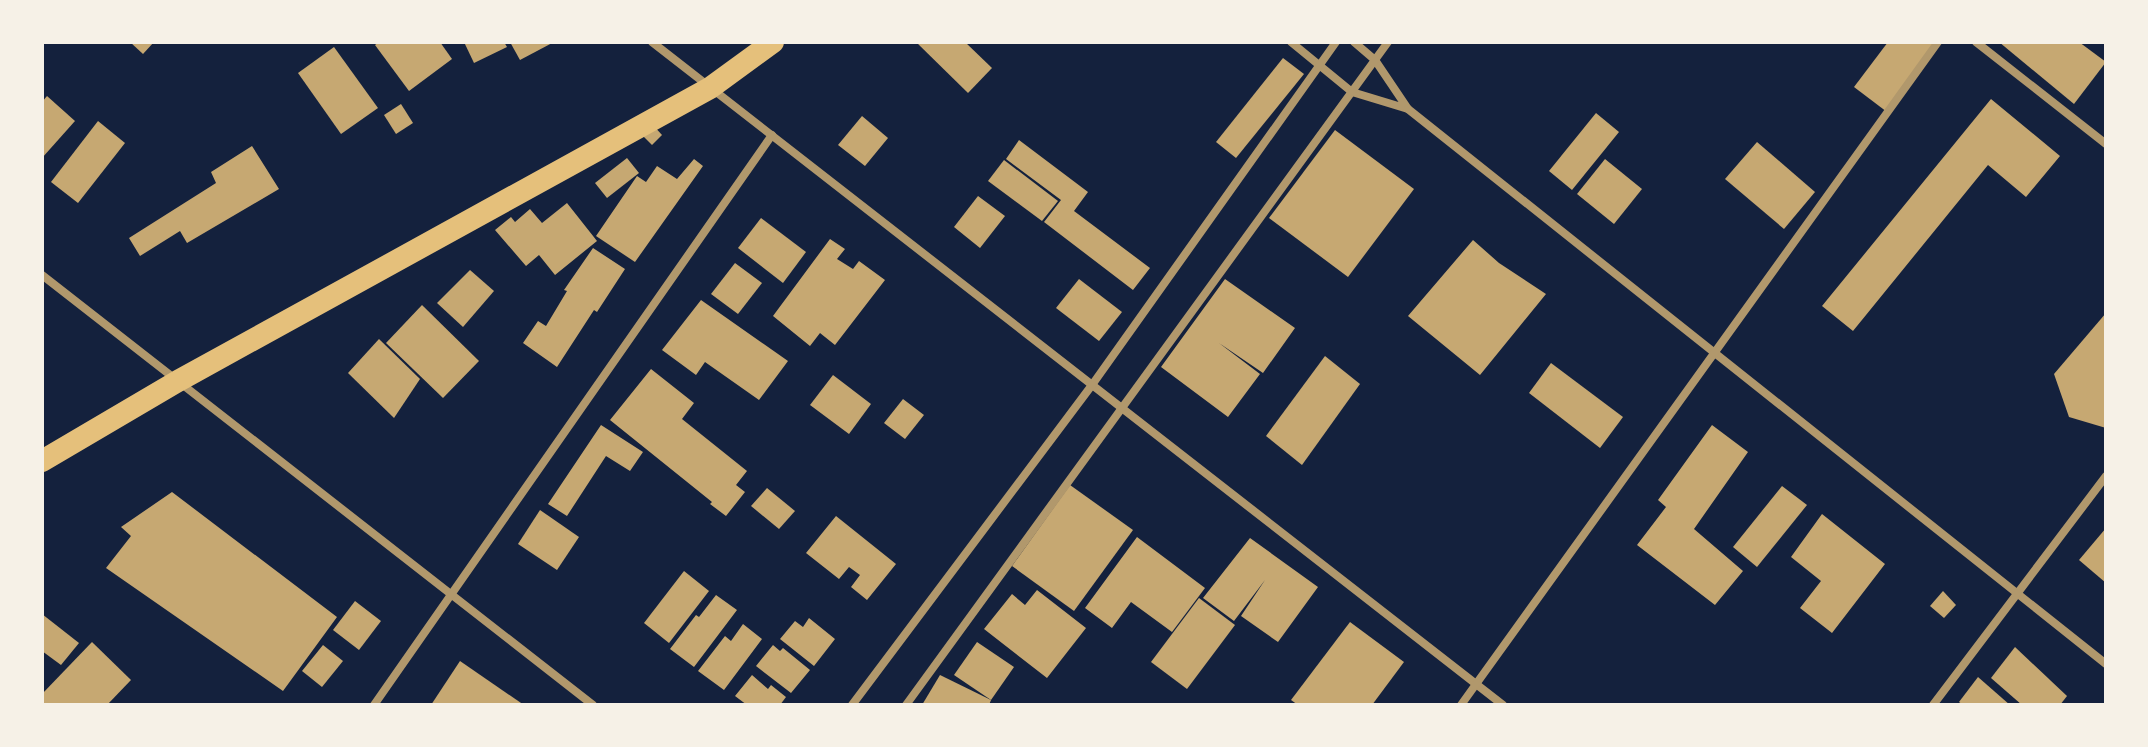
<svg xmlns="http://www.w3.org/2000/svg" width="2148" height="747" font-family="'Open Sans',sans-serif">
  <style>
    .building { fill: #c6a872 }
    .lines { fill: none; stroke-linecap: round; stroke-linejoin: round }
    .minor { stroke: #b1986c; stroke-width: 8 }
    .trunk { stroke: #e5c07b; stroke-width: 22 }
  </style>
  <rect width="100%" height="100%" fill="#14213d"/>
  <g class="building">
    <path d="M130,42h24l-11,12z"/>
    <path d="M379,42h61l12,17 -43,32 -34,-46z"/>
    <path d="M464,42h40l3,5 -33,16z"/>
    <path d="M510,42h44l-34,18z"/>
    <path d="M916,42h49l27,26 -24,25z"/>
    <path d="M1888,42h47l-48,70 -33,-25z"/>
    <path d="M1999,42h80l27,20 -32,42z"/>
    <path d="M334,47l44,61 -37,26 -43,-61z"/>
    <path d="M1283,58l21,16 -68,84 -20,-16z"/>
    <path d="M47,96l28,25 -33,37v-56z"/>
    <path d="M1991,99l69,57 -34,41 -38,-32 -135,166 -31,-25z"/>
    <path d="M401,104l12,19 -17,11 -12,-19z"/>
    <path d="M1596,113l23,19 -47,58 -23,-19z"/>
    <path d="M862,116l26,22 -23,28 -27,-21z"/>
    <path d="M98,121l27,22 -47,60 -27,-21z"/>
    <path d="M653,125l9,10 -10,10 -10,-10z"/>
    <path d="M1335,130l79,59 -66,88 -79,-59z"/>
    <path d="M1019,140l69,52 -14,19 76,57 -17,22 -89,-68 17,-22 -55,-41z"/>
    <path d="M1757,142l58,50 -31,37 -59,-50z"/>
    <path d="M252,146l27,43 -92,54 -7,-12 -40,25 -11,-18 87,-55 -5,-11z"/>
    <path d="M627,158l12,15 -32,25 -12,-15z"/>
    <path d="M694,159l9,7 -68,96 -39,-26 41,-60 9,6 11,-16 20,13z"/>
    <path d="M1605,159l37,30 -28,35 -37,-30z"/>
    <path d="M1004,160l54,41 -16,20 -54,-40z"/>
    <path d="M978,196l27,20 -25,32 -26,-21z"/>
    <path d="M567,203l30,38 -42,34 -16,-20 -13,11 -31,-36 16,-13 4,5 15,-13 12,14z"/>
    <path d="M761,218l45,34 -23,31 -45,-35z"/>
    <path d="M830,239l15,10 -8,10 16,10 6,-8 26,19 -50,65 -15,-12 -10,13 -37,-30z"/>
    <path d="M1473,240l26,23 47,31 -66,81 -72,-59z"/>
    <path d="M593,248l32,21 -28,43 -3,-2 -37,57 -34,-24 15,-22 8,5 21,-35 -3,-1z"/>
    <path d="M735,263l27,20 -24,31 -27,-20z"/>
    <path d="M470,270l24,21 -31,36 -26,-24z"/>
    <path d="M1079,279l43,33 -23,29 -43,-33z"/>
    <path d="M1225,279l70,49 -32,45 -44,-30 41,31 -32,43 -67,-50z"/>
    <path d="M701,300l87,61 -29,39 -54,-38 -9,13 -34,-25z"/>
    <path d="M422,305l57,56 -36,37 -57,-55z"/>
    <path d="M2106,313v115l-37,-11 -15,-43z"/>
    <path d="M379,339l41,40 -26,39 -46,-45z"/>
    <path d="M1325,356l35,28 -58,81 -36,-29z"/>
    <path d="M1551,363l72,54 -23,31 -71,-55z"/>
    <path d="M651,369l43,34 -12,16 65,52 -11,14 9,7 -19,24 -16,-12 2,-2 -102,-82z"/>
    <path d="M833,375l38,29 -22,30 -39,-29z"/>
    <path d="M903,399l21,16 -19,24 -21,-16z"/>
    <path d="M601,425l42,27 -13,19 -24,-15 -39,60 -19,-12z"/>
    <path d="M1712,425l36,27 -54,77 49,42 -28,34 -78,-60 29,-38 -8,-7z"/>
    <path d="M1070,485l63,45 -59,81 -62,-45z"/>
    <path d="M1782,486l25,19 -50,62 -24,-20z"/>
    <path d="M767,488l28,23 -16,18 -28,-23z"/>
    <path d="M172,492l165,125 -54,74 -177,-123 25,-32 -10,-9z"/>
    <path d="M540,510l39,27 -22,33 -39,-26z"/>
    <path d="M1822,514l63,50 -53,69 -32,-25 21,-27 -30,-24z"/>
    <path d="M836,516l60,48 -29,36 -16,-13 9,-12 -11,-8 -10,12 -33,-26z"/>
    <path d="M2106,528v55l-27,-23z"/>
    <path d="M1137,537l68,51 -33,44 -41,-30 -19,26 -27,-20z"/>
    <path d="M1250,538l68,49 -40,55 -37,-26 24,-36 -31,41 -31,-23z"/>
    <path d="M684,571l25,20 -40,52 -25,-20z"/>
    <path d="M1037,590l49,38 -39,50 -63,-49 28,-35 13,11z"/>
    <path d="M1943,591l13,14 -12,13 -14,-12z"/>
    <path d="M716,595l21,15 -43,57 -24,-18 26,-34 3,2z"/>
    <path d="M1199,598l36,27 -48,64 -36,-27z"/>
    <path d="M355,601l26,20 -22,29 -26,-20z"/>
    <path d="M42,614l37,29 -18,22 -19,-14z"/>
    <path d="M809,618l26,21 -21,27 -34,-27 15,-18 8,6z"/>
    <path d="M1350,622l54,40 -32,43h-74l-7,-5z"/>
    <path d="M743,624l19,15 -38,51 -26,-19 27,-35 6,5z"/>
    <path d="M92,642l39,38 -24,25h-65v-11z"/>
    <path d="M977,642l37,25 -23,33 -37,-25z"/>
    <path d="M323,645l20,16 -21,26 -20,-16z"/>
    <path d="M773,645l7,6 3,-3 27,22 -19,23 -35,-27z"/>
    <path d="M2015,647l52,49 -7,9h-38l-31,-27z"/>
    <path d="M460,661l64,44h-93z"/>
    <path d="M752,675l16,14 3,-4 15,12 -6,8h-33l-12,-9z"/>
    <path d="M940,675l51,25 -2,5h-67z"/>
    <path d="M1978,677l32,28h-47l-4,-3z"/>
  </g>
  <g class="lines">
    <g class="minor">
      <path d="M652,42l851,663"/>
      <path d="M1291,42l61,50 56,17 -33,-49 -21,-18"/>
      <path d="M1976,42l130,102"/>
      <path d="M1408,109l698,555"/>
      <path d="M42,275l551,430"/>
      <path d="M374,705l398,-570"/>
      <path d="M852,705l240,-320 244,-343"/>
      <path d="M906,705l482,-663"/>
      <path d="M1461,705l477,-663"/>
      <path d="M1933,705l173,-229"/>
    </g>
    <path class="trunk" d="M42,461l136,-80 532,-293 63,-46"/>
  </g>
  <rect width="2148" height="747" fill="none" stroke="#f6f1e7" stroke-width="88"/>
</svg>
